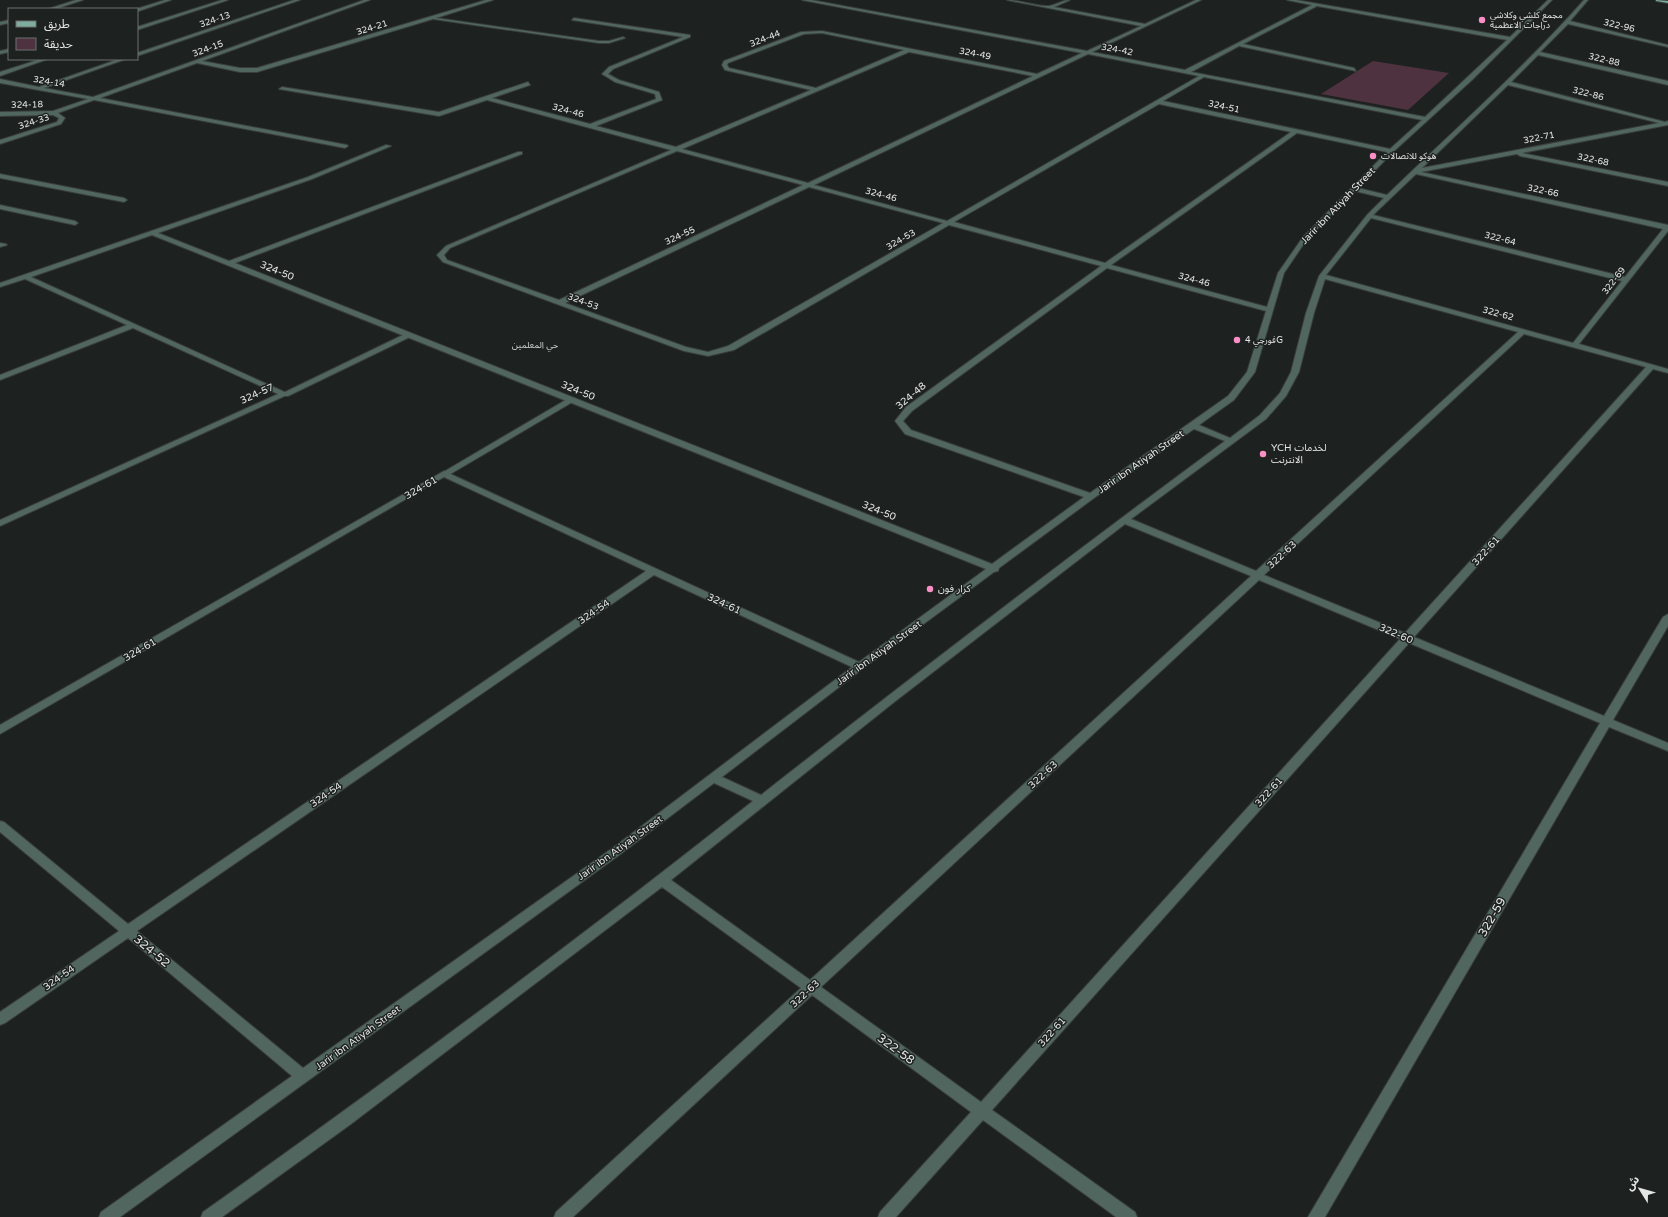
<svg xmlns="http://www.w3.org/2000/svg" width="1668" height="1217" font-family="'Varela Round','Noto Sans Arabic',sans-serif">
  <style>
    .green { fill: #4e3240 }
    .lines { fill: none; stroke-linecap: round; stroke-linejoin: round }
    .lane-casing { stroke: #393d3b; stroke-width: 2 }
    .street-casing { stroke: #393d3b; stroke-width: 2 }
    .primary-casing { stroke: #393d3b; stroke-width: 2 }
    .lane { fill: #50665f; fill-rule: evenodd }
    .street { fill: #50665f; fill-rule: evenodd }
    .primary { fill: #7eada0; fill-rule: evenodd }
    .poi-dot { fill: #fa8fc7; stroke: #1d211f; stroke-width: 1.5 }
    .labels { text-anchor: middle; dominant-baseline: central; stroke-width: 3; stroke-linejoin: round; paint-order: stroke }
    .far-poi-label { font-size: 9px; fill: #e3e6e5; stroke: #1d211f; text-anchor: start }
    .far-street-label { font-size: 9px; fill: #e3e6e5; stroke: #1d211f }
    .far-neighbourhood-label { font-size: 9px; fill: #cdd3d1; stroke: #1d211f }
    .street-label { font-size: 10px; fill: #e3e6e5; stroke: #1d211f }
    .poi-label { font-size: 10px; fill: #e3e6e5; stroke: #1d211f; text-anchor: start }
    .near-street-label { font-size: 12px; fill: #e3e6e5; stroke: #1d211f }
  </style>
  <rect width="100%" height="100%" fill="#1d211f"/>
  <path class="green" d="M1373,61l76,12 -41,37 -87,-16z"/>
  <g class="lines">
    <g class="lane-casing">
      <g id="lane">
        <path d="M407,333h3l4,2 -126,61h-6l-1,-2z"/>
        <path d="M569,398h6l1,2 -129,76h-6l-1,-2z"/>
      </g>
    </g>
    <g class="street-casing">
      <g id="street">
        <path d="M76,0h7l-28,9h-7z"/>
        <path d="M165,0h6l-32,11 -3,-2z"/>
        <path d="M222,0h6l-91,30v-3z"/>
        <path d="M294,0h6l-163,56v-3z"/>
        <path d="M364,0h6l-168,61 38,7h17l229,-68h7l-57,18 163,23h10l14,-4 2,1 -16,5h-10l-166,-24 -176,53h-17l-43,-9 -97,35 247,47 1,1 -3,2 -251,-48 -36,13 7,5 -4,6 -61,20v-4l57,-18 2,-4 -6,-3 -53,1v-4l53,-1 35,-12 -88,-16v-4l39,8 80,-28h7l-82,29 49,9z"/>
        <path d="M802,0h9l276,51 54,-25 -134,-26c13,0 30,7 42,6 7,-1 13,-6 21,-6l-16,7 91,17 51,-24h5l-109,52 93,18 127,-65 -25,-5h9l214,37 38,-37h4l-79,79 -80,73 -35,36 29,7c65,-63 136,-126 197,-195h4l-18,21 98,24v2l-100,-23 -28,28 128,29v4l-130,-30 -27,27 154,40 3,-1v4l-146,28 146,29v4l-148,-30 -3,-2 -96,18 247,53v6l-89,113 89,25v4l-15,-4 -239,268 190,79 59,-99 5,-3v12l-55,94 55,23v8l-59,-24 -284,490h-17l292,-494 -191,-80 -417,467 143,102 2,5h-21l-133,-97 -87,97h-18l2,-5 91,-100 -159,-117 -239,222h-19l2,-5 245,-224 -139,-101 -311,237 -129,93h-21l2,-5c187,-133 371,-269 550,-411l-39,-18 -92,70 -502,364h-21l2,-5 191,-136 -164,-138 -123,85 -5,2v-13l119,-81 -119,-99v-11l4,1 124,102 518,-353 -202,-94 -444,257v-9l444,-254 415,191 127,-93 -834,-334 -121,42 258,117 -289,132v-6l278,-126 -145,-66 -133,52v-5l127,-50 -102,-46 -25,8v-4l308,-106 78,-32 5,1 -79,33 -154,54 71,28 289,-109h4v2l-287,109 757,301 92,-67 -179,-63 -10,-13 11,-14 195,-141 -152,-41 -215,125 -26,6 -24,-5 -241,-89 -6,-7 9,-9 225,-96 -184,-50 -48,16 -160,-27 3,-2 157,25 89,-30 2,3 -38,13 98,26 66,-25 -1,-5 -40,-12 -13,-8 7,-7 74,-30 -111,-17 2,-2 116,17v2l-77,32 -5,5 11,6 40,12 3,8 -66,26 80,21 135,-57 -86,-20 -3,-5 2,-4 77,-29 21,-1 215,43 45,-21zM1317,6l190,34 -82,77 -234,-45 48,-26 117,25 -2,-3 -111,-24zM822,33l82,17 -88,38 -87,-20 -2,-3 1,-2 76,-29zM909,52l124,24 -225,107 -126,-34zM1088,54l111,22 -252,145 -133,-36zM1204,77l218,43 -32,29 -227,-48zM1508,85l151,38 -237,45zM1159,104l132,28 -186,131 -151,-41zM1297,133l90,19 -84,85 -25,36 -11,34 -156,-42zM677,151l126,34 -244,115 -112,-40 -3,-5 6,-7zM1416,174l247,55 -38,48 -252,-62zM809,187l134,36 -215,123 -20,6 -22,-5 -121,-44zM1355,191l29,7 -17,17 -48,61 -13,37 -15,59 -11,21 -20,22 -30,23 -31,-13 35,-25 21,-28 29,-99 23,-34zM1371,218l251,63 -49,62 -247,-68zM1107,268l159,43 -19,61 -19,24 -138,97 -179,-63 -8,-9 9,-10zM1325,279l193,53 -262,239 -125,-52 135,-100 20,-23 13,-24 15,-59zM1524,334l122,33 -241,266 -141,-58zM1194,429l31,12c-157,116 -311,234 -464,354l-39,-18 142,-109 130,-96 4,-1 1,-3 95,-70zM1125,524l126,52 -441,404 -139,-100 222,-177zM654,575l198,92 -238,180 -311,221 -166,-137zM1259,580l141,59 -419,463 -160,-115z"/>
        <path d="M9,20v3l-9,2v-3z"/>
        <path d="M9,49v3l-9,2v-3z"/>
        <path d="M41,59h7l-48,17v-4z"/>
        <path d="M0,174l124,24 3,2 -3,2 -124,-24z"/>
        <path d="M0,205l75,16 3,2 -3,2 -75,-16z"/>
        <path d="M0,243l6,1 1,1 -7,2z"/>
      </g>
    </g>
    <g class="primary-casing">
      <path id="primary" d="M1656,0l12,1v2l-12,-2z"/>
    </g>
    <use href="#lane" class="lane"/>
    <use href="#street" class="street"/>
    <use href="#primary" class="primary"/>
  </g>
  <g class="poi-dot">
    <circle cx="1482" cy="20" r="4"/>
    <circle cx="1373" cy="156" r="4"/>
    <circle cx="1237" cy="340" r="4"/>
    <circle cx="1263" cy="454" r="4"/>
    <circle cx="930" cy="589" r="4"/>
  </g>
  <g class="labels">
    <g class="far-poi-label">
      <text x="1490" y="15">مجمع كلشي وكلاشي<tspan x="1490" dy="10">دراجات الاعظمية</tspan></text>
      <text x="1381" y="156">هوكو للاتصالات</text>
      <text x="1245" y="340">فورجي 4G</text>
    </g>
    <g class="far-street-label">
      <text transform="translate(215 20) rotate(-19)">324-13</text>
      <text transform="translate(1619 26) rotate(13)">322-96</text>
      <text transform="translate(372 28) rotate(-17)">324-21</text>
      <text transform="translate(765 39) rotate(-21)">324-44</text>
      <text transform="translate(208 49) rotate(-20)">324-15</text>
      <text transform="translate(1117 50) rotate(11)">324-42</text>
      <text transform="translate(975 54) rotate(11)">324-49</text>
      <text transform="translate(1604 60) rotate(13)">322-88</text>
      <text transform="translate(49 82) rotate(10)">324-14</text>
      <text transform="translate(1588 94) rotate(14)">322-86</text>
      <text transform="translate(27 105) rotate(-1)">324-18</text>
      <text transform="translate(1224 107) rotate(12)">324-51</text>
      <text transform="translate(568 111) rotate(15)">324-46</text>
      <text transform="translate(34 122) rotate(-18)">324-33</text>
      <text transform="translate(1539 138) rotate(-11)">322-71</text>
      <text transform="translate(1593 160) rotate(12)">322-68</text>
      <text transform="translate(1543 191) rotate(12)">322-66</text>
      <text transform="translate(881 195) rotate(15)">324-46</text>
      <text transform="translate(680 236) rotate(-25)">324-55</text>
      <text transform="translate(1500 239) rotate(14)">322-64</text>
      <text transform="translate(901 240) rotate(-30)">324-53</text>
      <text transform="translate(1194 280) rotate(15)">324-46</text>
      <text transform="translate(1614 281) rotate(-52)">322-69</text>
      <text transform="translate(583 302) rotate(20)">324-53</text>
      <text transform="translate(1498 314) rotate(15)">322-62</text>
    </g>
    <g class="far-neighbourhood-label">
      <text x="535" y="345">حي المعلمين</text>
    </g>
    <g class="street-label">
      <text transform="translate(1338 206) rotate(-46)">Jarir ibn Atiyah Street</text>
      <text transform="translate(277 271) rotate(22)">324-50</text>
      <text transform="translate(578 391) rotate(22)">324-50</text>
      <text transform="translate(257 394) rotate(-24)">324-57</text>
      <text transform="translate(911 396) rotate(-40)">324-48</text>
      <text transform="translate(1141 462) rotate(-35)">Jarir ibn Atiyah Street</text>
      <text transform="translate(421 488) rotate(-30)">324-61</text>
      <text transform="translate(879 511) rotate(22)">324-50</text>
      <text transform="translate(1486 551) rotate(-48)">322-61</text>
      <text transform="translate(1282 555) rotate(-43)">322-63</text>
      <text transform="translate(724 604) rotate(25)">324-61</text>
      <text transform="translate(594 612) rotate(-34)">324-54</text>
      <text transform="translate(1396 634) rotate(23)">322-60</text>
      <text transform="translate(140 650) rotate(-30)">324-61</text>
      <text transform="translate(879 653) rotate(-36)">Jarir ibn Atiyah Street</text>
      <text transform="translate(1043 775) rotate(-43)">322-63</text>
      <text transform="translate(1269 792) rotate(-48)">322-61</text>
      <text transform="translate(326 795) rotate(-34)">324-54</text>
      <text transform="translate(620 848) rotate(-36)">Jarir ibn Atiyah Street</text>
      <text transform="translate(59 978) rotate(-35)">324-54</text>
      <text transform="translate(805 994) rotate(-43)">322-63</text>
      <text transform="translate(1052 1032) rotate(-48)">322-61</text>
      <text transform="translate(358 1038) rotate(-36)">Jarir ibn Atiyah Street</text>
    </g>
    <g class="poi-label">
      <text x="1271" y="448">YCH لخدمات<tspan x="1271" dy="12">الانترنت</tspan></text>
      <text x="938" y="589">كرار فون</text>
    </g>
    <g class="near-street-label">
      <text transform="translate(1492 917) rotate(-60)">322-59</text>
      <text transform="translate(152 951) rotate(40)">324-52</text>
      <text transform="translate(896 1049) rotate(36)">322-58</text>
    </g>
  </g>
  <rect x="8" y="8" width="130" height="52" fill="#1d211f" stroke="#6c706e"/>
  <rect x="16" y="21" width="20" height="6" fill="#7eada0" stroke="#6c706e"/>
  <text x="44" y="28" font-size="12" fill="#e3e6e5">طريق</text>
  <rect x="16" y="38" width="20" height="12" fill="#4e3240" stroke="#6c706e"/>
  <text x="44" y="48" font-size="12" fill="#e3e6e5">حديقة</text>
  <g transform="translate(1640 1189) rotate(307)" stroke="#1d211f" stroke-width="3" paint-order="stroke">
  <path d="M0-3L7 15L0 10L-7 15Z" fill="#e3e6e5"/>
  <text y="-6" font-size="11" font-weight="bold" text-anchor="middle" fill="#e3e6e5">ش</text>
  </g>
</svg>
